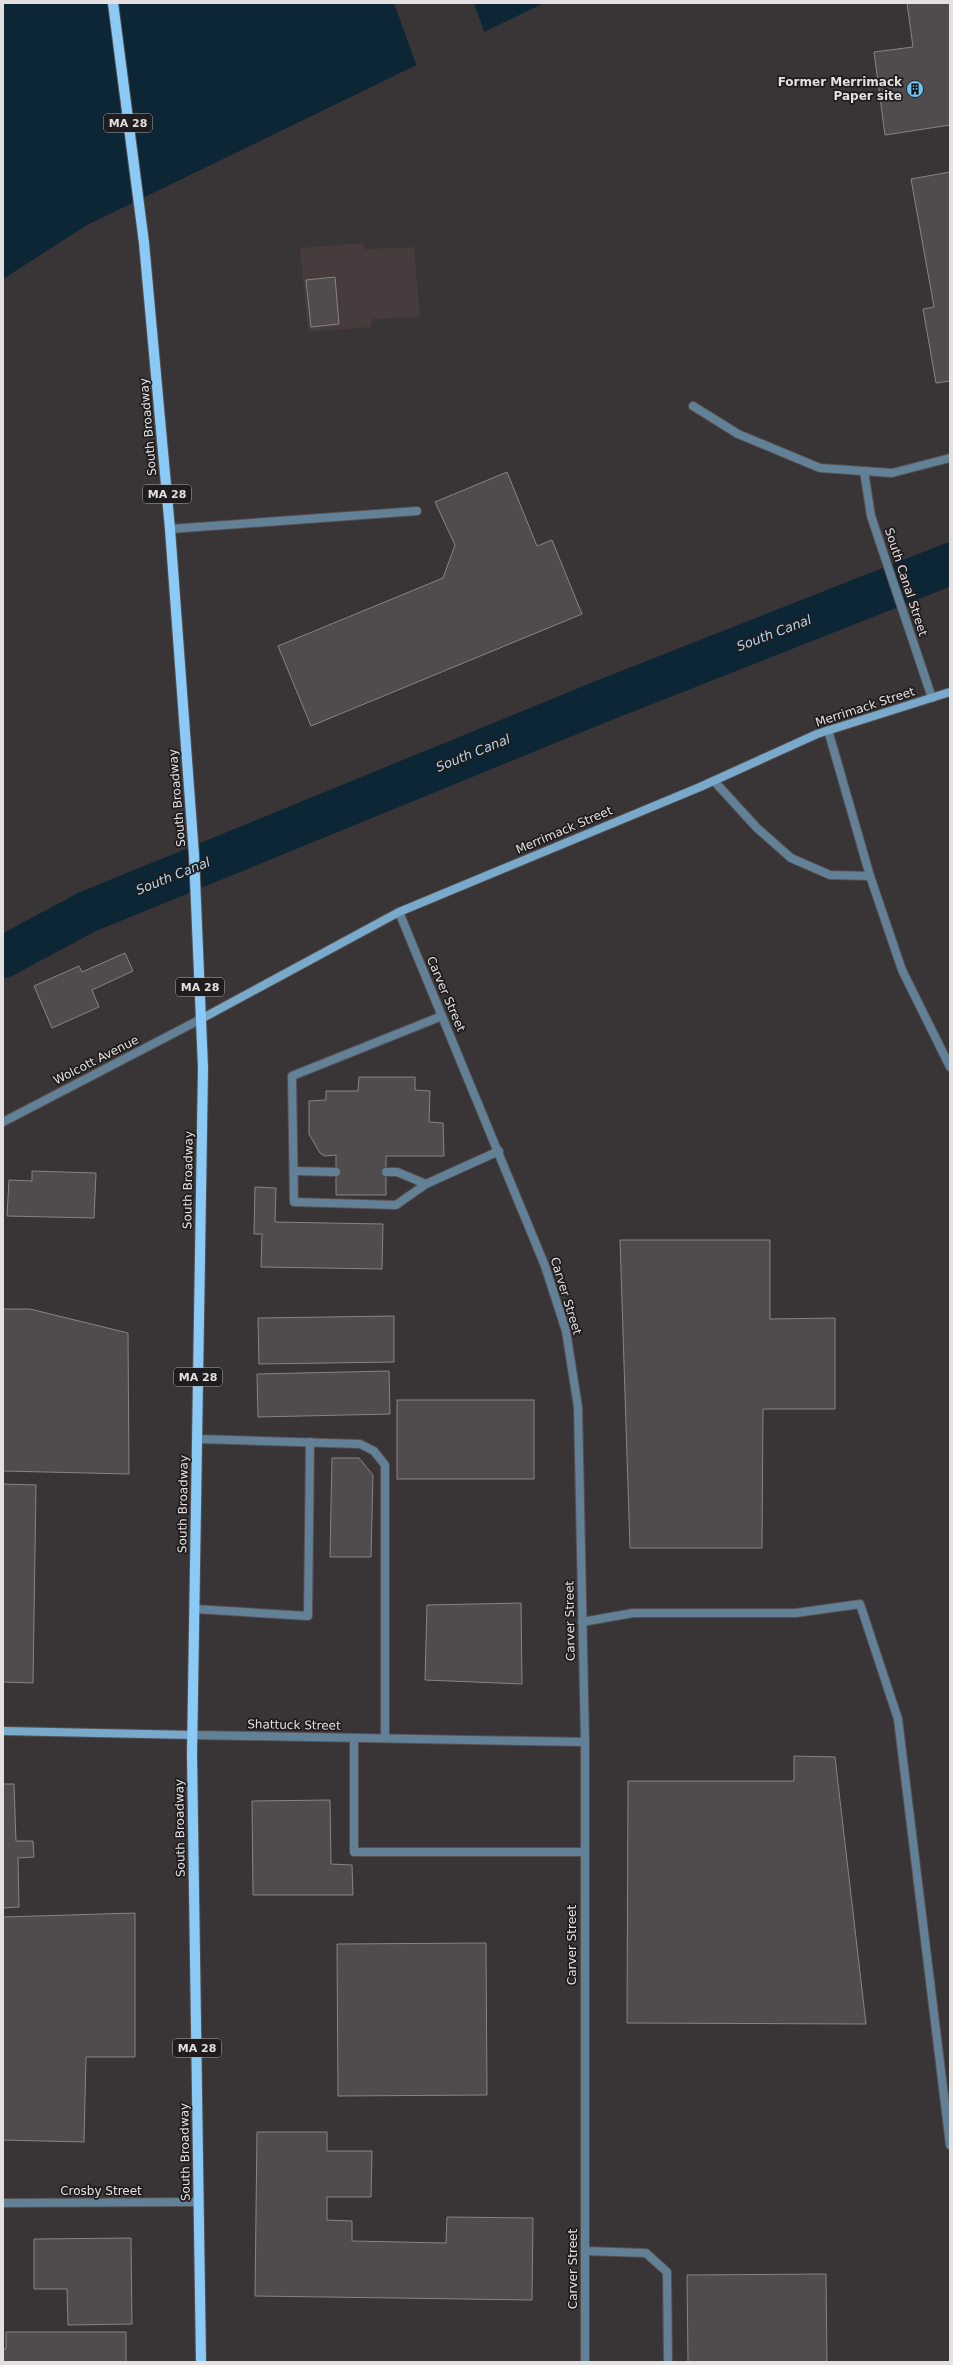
<svg xmlns="http://www.w3.org/2000/svg" width="953" height="2365" font-family="'DejaVu Sans',sans-serif">
  <style>
    .built { fill: #473b3e }
    .water { fill: #0d2635 }
    .pier { fill: #393435 }
    .lines { fill: none; stroke-linecap: round; stroke-linejoin: round }
    .canal { stroke: #0d2635; stroke-width: 42 }
    .building { fill: #504b4c; stroke: #8a8385 }
    .service-casing { stroke: #545051; stroke-width: 10 }
    .minor-casing { stroke: #545051; stroke-width: 10 }
    .secondary-casing { stroke: #545051; stroke-width: 10 }
    .primary-casing { stroke: #545051; stroke-width: 12 }
    .service { stroke: #628096; stroke-width: 8 }
    .minor { stroke: #628096; stroke-width: 8 }
    .secondary { stroke: #79aacc; stroke-width: 8 }
    .primary { stroke: #8bcaf6; stroke-width: 10 }
    .labels { text-anchor: middle; dominant-baseline: central; stroke-width: 3.5; stroke-linejoin: round; paint-order: stroke }
    .shield { fill: #1f1c1d; stroke: #a9a5a6; stroke-width: 1 }
    .shield-label { font-size: 11px; font-weight: bold; fill: #e4e0e1 }
    .poi-label { font-size: 12px; font-weight: bold; fill: #e4e0e1; stroke: #1f1c1d; text-anchor: end }
    .street-label { font-size: 12px; fill: #e4e0e1; stroke: #1f1c1d }
    .water-label { font-size: 13px; font-style: italic; fill: #b1d6f1; stroke: #1f1c1d }
  </style>
  <rect width="100%" height="100%" fill="#393435"/>
  <path class="built" d="M364,243v6l50,-2 6,70 -48,2 -1,8 -63,5 -8,-84z"/>
  <path class="water" d="M3,3h541l-457,222 -84,54z"/>
  <path class="pier" d="M394,3h80l11,31 -68,33z"/>
  <g class="lines">
    <path class="canal" d="M3,957l84,-45 513,-210 350,-138"/>
  </g>
  <g class="building">
    <path d="M907,3h43v122l-65,10 -11,-83 39,-5z"/>
    <path d="M950,172v209l-14,2 -13,-74 11,-2 -23,-128z"/>
    <path d="M335,277l4,47 -28,3 -5,-47z"/>
    <path d="M507,472l30,74 15,-6 30,74 -271,112 -33,-80 165,-68 12,-33 -20,-43z"/>
    <path d="M125,953l8,18 -41,19 7,17 -47,21 -18,-42 45,-20 3,6z"/>
    <path d="M359,1077h56v13l15,1 -1,31 14,1 1,33h-58v39h-50v-40l-11,1 -5,-3 -11,-19v-33l17,-1v-9h32z"/>
    <path d="M32,1171l64,2 -2,45 -87,-2 2,-36 23,1z"/>
    <path d="M255,1187l21,1 -1,34 108,2 -1,45 -121,-2 1,-33h-8z"/>
    <path d="M620,1240h150v79l65,-1v91h-72l-1,139h-132z"/>
    <path d="M3,1309h27l98,24 1,141 -126,-3z"/>
    <path d="M394,1316v46l-135,2 -1,-46z"/>
    <path d="M389,1371l1,43 -132,3 -1,-43z"/>
    <rect x="397" y="1400" width="137" height="79"/>
    <path d="M332,1458h27l14,17 -2,82h-41z"/>
    <path d="M3,1484l33,1 -3,198 -30,-1z"/>
    <path d="M521,1603l1,81 -97,-4 2,-75z"/>
    <path d="M794,1756l41,1 31,267 -239,-1 1,-242h166z"/>
    <path d="M3,1784h11l2,57h17l1,16 -16,1 1,49 -16,1z"/>
    <path d="M330,1800l1,64 21,1 1,30h-100l-1,-94z"/>
    <path d="M135,1913v144h-49l-2,85 -81,-2v-223z"/>
    <path d="M486,1943l1,152 -149,1 -1,-152z"/>
    <path d="M257,2132h70v19h45l-1,46h-44v23l25,1v20l94,2 1,-26 86,1 -1,82 -277,-4z"/>
    <path d="M131,2238l1,86 -64,1 -1,-36h-33v-50z"/>
    <path d="M826,2274l1,88h-139l-1,-87z"/>
    <path d="M6,2332h120v30h-123v-13h3z"/>
  </g>
  <g class="lines">
    <g class="service-casing">
      <g id="service">
        <path d="M864,471l7,45 61,182"/>
        <path d="M170,529l247,-18"/>
        <path d="M828,730l42,146 32,94 48,97"/>
        <path d="M714,781l43,47 34,30 39,17 40,1"/>
        <path d="M442,1016l-150,60 2,126 102,3 30,-21 73,-33"/>
        <path d="M294,1171l42,1"/>
        <path d="M386,1172h11l29,12"/>
        <path d="M197,1439l163,5 14,7 11,14v273"/>
        <path d="M195,1609l113,7 2,-174"/>
        <path d="M582,1622l51,-9h163l64,-9 38,115 52,426"/>
        <path d="M354,1738v114h230"/>
        <path d="M585,2251l61,2 21,19 1,90"/>
      </g>
    </g>
    <g class="minor-casing">
      <g id="minor">
        <path d="M693,406l45,28 82,34 72,5 58,-15"/>
        <path d="M399,912l146,354 21,65 12,76 7,335v620"/>
        <path d="M3,1122l198,-103"/>
        <path d="M193,1735l392,7"/>
        <path d="M3,2203l196,-1"/>
      </g>
    </g>
    <g class="secondary-casing">
      <g id="secondary">
        <path d="M201,1019l198,-107 301,-125 117,-53 133,-42"/>
        <path d="M3,1731l190,4"/>
      </g>
    </g>
    <g class="primary-casing">
      <path id="primary" d="M113,3l31,240 26,286 24,326 9,213 -11,687 9,607"/>
    </g>
    <use href="#service" class="service"/>
    <use href="#minor" class="minor"/>
    <use href="#secondary" class="secondary"/>
    <use href="#primary" class="primary"/>
  </g>
  <defs>
    <g id="building-disc" transform="scale(0.9)"><circle r="9.5" fill="#72c1f5" stroke="#1f1c1d"/><path d="M-4-6H4V6H1V3H-1V6H-4ZM-2.5-4.3h1.7v1.8h-1.7ZM.8-4.3h1.7v1.8H.8ZM-2.5-1h1.7V.8h-1.7ZM.8-1h1.7V.8H.8Z" fill="#111"/></g>
  </defs>
  <g fill-rule="evenodd">
    <use href="#building-disc" x="915" y="89"/>
  </g>
  <g class="labels">
    <g class="shield">
      <rect x="104" y="114" width="48" height="18" rx="3"/>
      <rect x="143" y="485" width="48" height="18" rx="3"/>
      <rect x="176" y="978" width="48" height="18" rx="3"/>
      <rect x="174" y="1368" width="48" height="18" rx="3"/>
      <rect x="173" y="2039" width="48" height="18" rx="3"/>
    </g>
    <g class="shield-label">
      <text x="128" y="123">MA 28</text>
      <text x="167" y="494">MA 28</text>
      <text x="200" y="987">MA 28</text>
      <text x="198" y="1377">MA 28</text>
      <text x="197" y="2048">MA 28</text>
    </g>
    <g class="poi-label">
      <text x="902" y="82">Former Merrimack<tspan x="902" dy="14">Paper site</tspan></text>
    </g>
    <g class="street-label">
      <text transform="translate(148 427) rotate(-95)">South Broadway</text>
      <text transform="translate(906 582) rotate(72)">South Canal Street</text>
      <text transform="translate(865 707) rotate(-18)">Merrimack Street</text>
      <text transform="translate(177 798) rotate(-95)">South Broadway</text>
      <text transform="translate(564 830) rotate(-23)">Merrimack Street</text>
      <text transform="translate(446 994) rotate(67)">Carver Street</text>
      <text transform="translate(96 1060) rotate(-27)">Wolcott Avenue</text>
      <text transform="translate(188 1180) rotate(-89)">South Broadway</text>
      <text transform="translate(566 1296) rotate(73)">Carver Street</text>
      <text transform="translate(183 1504) rotate(-89)">South Broadway</text>
      <text transform="translate(570 1621) rotate(-91)">Carver Street</text>
      <text transform="translate(294 1725) rotate(1)">Shattuck Street</text>
      <text transform="translate(180 1828) rotate(-91)">South Broadway</text>
      <text transform="translate(572 1945) rotate(-90)">Carver Street</text>
      <text transform="translate(185 2152) rotate(-91)">South Broadway</text>
      <text x="101" y="2191">Crosby Street</text>
      <text transform="translate(573 2269) rotate(-90)">Carver Street</text>
    </g>
    <g class="water-label">
      <text transform="translate(774 633) rotate(-21)">South Canal</text>
      <text transform="translate(473 753) rotate(-22)">South Canal</text>
      <text transform="translate(173 876) rotate(-22)">South Canal</text>
    </g>
  </g>
  <rect width="953" height="2365" fill="none" stroke="#e4e0e1" stroke-width="8"/>
</svg>
